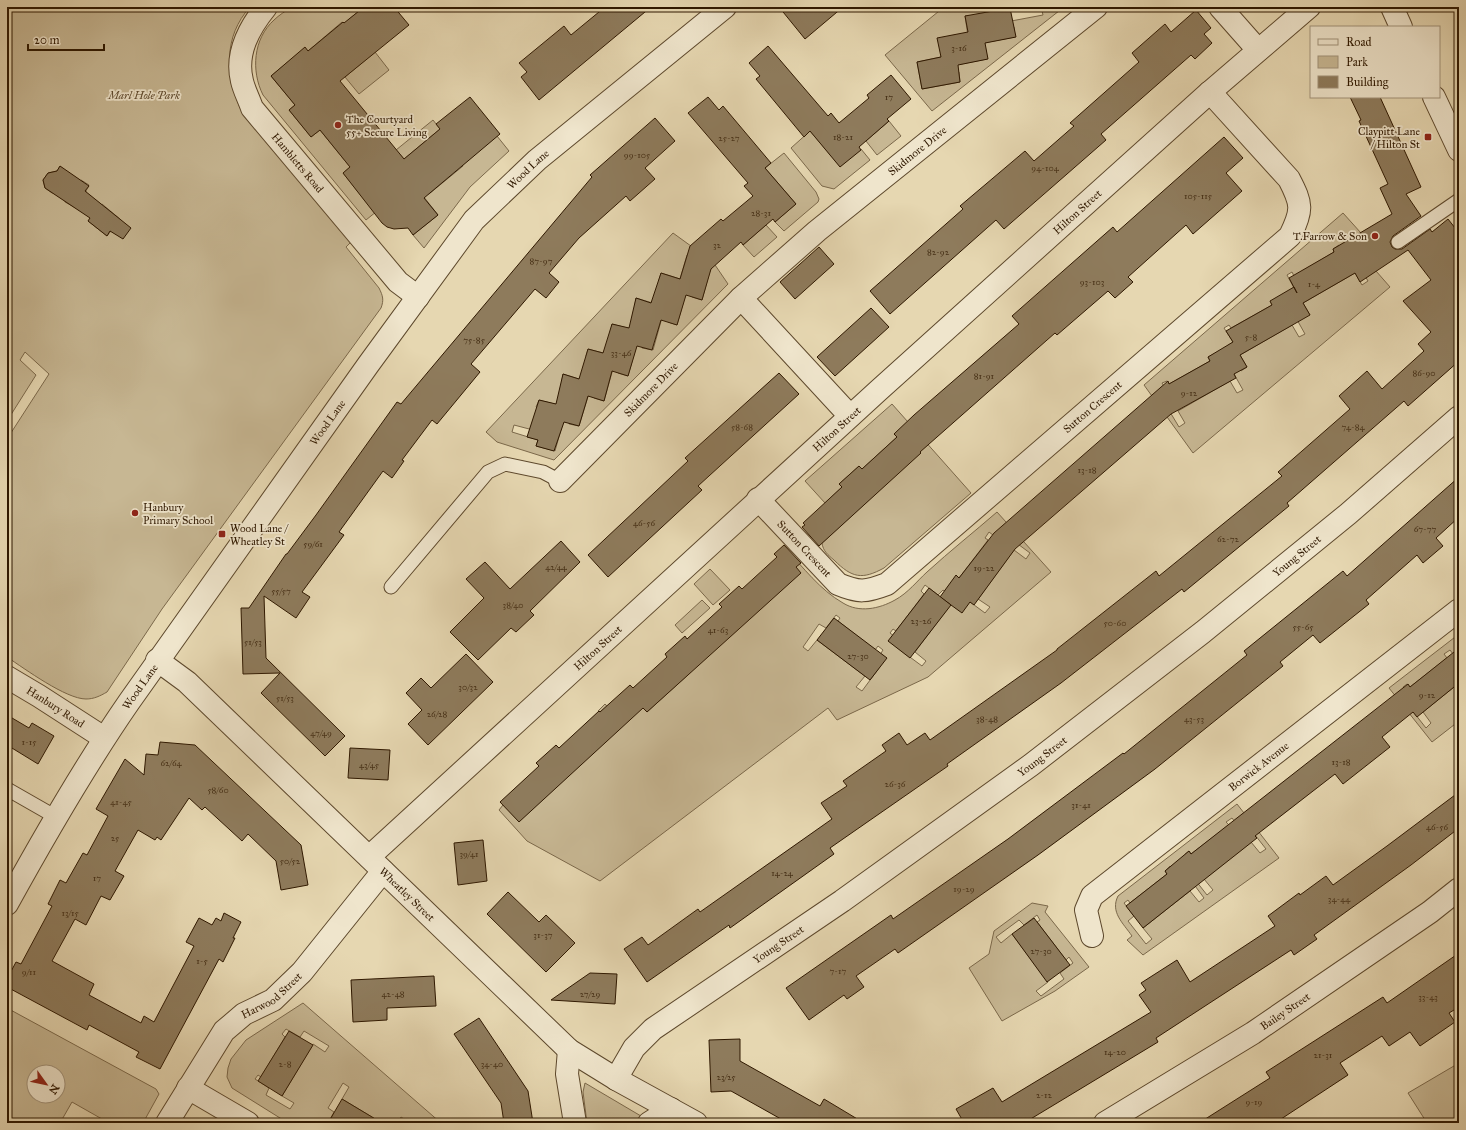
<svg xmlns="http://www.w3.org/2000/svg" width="1466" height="1130" font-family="'IM FELL Great Primer',serif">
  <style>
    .green { fill: #c7b793; stroke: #7b684a; fill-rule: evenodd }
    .building { fill: #8e7b5c; stroke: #2f1800 }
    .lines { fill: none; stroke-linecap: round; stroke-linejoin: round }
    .service-casing { stroke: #5d482c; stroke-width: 15 }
    .minor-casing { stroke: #5d482c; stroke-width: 24 }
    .tertiary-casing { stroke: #5d482c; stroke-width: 24 }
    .service { stroke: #efe5cc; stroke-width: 13 }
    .minor { stroke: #efe5cc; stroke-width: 22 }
    .tertiary { stroke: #efe5cc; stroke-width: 22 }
    .poi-dot { fill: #8f2418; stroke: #efe5cc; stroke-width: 1.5 }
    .labels { text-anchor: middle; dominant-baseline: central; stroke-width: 3.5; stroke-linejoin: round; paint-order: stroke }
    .number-label { font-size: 9px; fill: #473117 }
    .park-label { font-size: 11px; font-style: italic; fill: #5d482c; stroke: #efe5cc }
    .poi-label { font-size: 11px; fill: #2f1800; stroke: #efe5cc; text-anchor: start }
    .street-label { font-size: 11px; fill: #2f1800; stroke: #efe5cc }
  </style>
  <rect width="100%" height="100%" fill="#e6d7b1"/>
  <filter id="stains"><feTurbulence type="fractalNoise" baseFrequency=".005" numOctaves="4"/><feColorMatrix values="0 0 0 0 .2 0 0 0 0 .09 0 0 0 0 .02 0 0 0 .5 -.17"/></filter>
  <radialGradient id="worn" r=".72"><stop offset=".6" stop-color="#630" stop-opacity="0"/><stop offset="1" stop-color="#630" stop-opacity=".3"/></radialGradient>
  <g class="green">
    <path d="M7,7h243c-27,30 -24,67 -10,101l111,134 -5,5 33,41c4,8 5,12 2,20l-219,301 -55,83c-7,4 -13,7 -21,7 -20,0 -61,-30 -79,-42v-218l42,-65 -24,-22 -5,8 16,15 -29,46v-43l4,-6 -4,-3zM60,166l17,18 4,-4 8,5 -3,6 1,8 -5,7 -8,1 -9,-5 -1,-8 -3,-2 -9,1 -7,-5 -2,-8 5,-7 9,-2zM102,204l18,15 -13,17 -19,-15z"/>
    <path d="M291,7h73l-16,13 -1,7 -5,-5 -34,29 -3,-3 -34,28 24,29 -6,5 22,27 9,-7 30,37 -7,6 24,30 15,4 -16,13 -103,-125c-12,-24 -10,-56 11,-75 5,-5 12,-9 17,-13z"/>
    <path d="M944,7h51l1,7 -31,2 3,20 -27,21 -24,5 5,27 38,-7 -1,-10 -8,-6 36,-7 -1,-9 -8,-6 37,-7 -1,-10 -8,-5 37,-7 -2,-8h23l-132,104 -47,-56z"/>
    <path d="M375,52l14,18 -30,24 -14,-17z"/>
    <path d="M433,120l7,9 -36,30 -8,-9z"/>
    <path d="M889,121l12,15 -24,19 -11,-14z"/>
    <path d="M810,131l30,35 21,-17 9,11 -36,29 -12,-3 -31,-38z"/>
    <path d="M497,136l12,15 -39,36 -46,61 -11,-13 25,-20 -18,-23 9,2 34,-28 -4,-6z"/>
    <path d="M784,153l32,39 3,7 -1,3 -34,29 -9,-9 21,-18 -31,-36z"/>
    <path d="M1343,213l18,20 -12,7 41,47 -197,166 -49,-68zM1339,245l8,15 6,-4 15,25 -6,4 -7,-12 -52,30 7,12 -21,-22 6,-3 -8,-15 5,-3 2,4 40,-24 -1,-3zM1270,301l21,8 14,25 -6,3 -7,-12 -52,30 7,12 -6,4 -14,-25 6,-4 -9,-14 5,-3 2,3 41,-23zM1214,354l15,11 14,25 -6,3 -7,-12 -52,30 7,12 -6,4 -15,-25 7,-4 -9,-15 5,-2 2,3 41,-23 -2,-4z"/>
    <path d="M766,225l11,12 -23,20 -11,-12z"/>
    <path d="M673,233l40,29 15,22 -174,176 -57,-18 -11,-10zM687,255l25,8 -10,37 -10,-3 2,-6 -7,-2 -10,36 -9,-3 1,-6 -6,-2 -10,36 -11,-2 2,-7 -6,-1 -10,36 -10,-3 2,-7 -6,-1 -10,36 -10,-3 2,-6 -6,-2 -11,36 -10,-2 2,-7 -6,-2 -10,36 -19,-5 2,-6 -26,-8 2,-7 19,5 6,-22 -3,-1 3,-7 19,5 5,-31 19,6 7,-23 -3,-1 2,-7 19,5 5,-30 19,5 5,-31 20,6 6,-22 -3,-2 2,-7 19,6z"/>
    <path d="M892,404l79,89 -87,75c-22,12 -32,10 -50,-8 -6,-5 -11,-9 -12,-17l98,-90 -21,-23 -5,4 3,3 -35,32 -3,-3 -20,18 3,3 -17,16 -20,-22z"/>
    <path d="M997,512l54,60 -123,105 -91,43 -9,-12 -228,173 -73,-40 -28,-31 4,-5 114,-74 -19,-20 7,-7 8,9 19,-17 15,16 44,-40 -18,-20 84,-40 25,-60 3,-4c18,19 35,42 58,55 16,10 36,6 52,-3 13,-7 22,-19 32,-28 23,-21 47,-40 70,-60zM989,532l13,10 5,-6 23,17 -4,6 -12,-9 -36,49 12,8 -5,6 -23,-17 -6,-20 3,2 29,-38 -3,-2zM925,585l13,10 5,-5 23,17 -15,-3 -36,48 11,9 -4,5 -23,-17 4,-6 -13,-10 3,-4 3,2 28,-37 -3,-3zM836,615l4,3 -2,3 37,29 3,-4 5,4 -9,14 5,4 -17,23 -6,-4 9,-11 -48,-36 -9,11 -5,-4 16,-23 7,4z"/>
    <path d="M710,569l20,21 -17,15 -19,-21z"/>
    <path d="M702,600l8,8 -28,25 -7,-8z"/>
    <path d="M1459,634v28l-9,-12 -6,4 3,4 -37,29 -3,-3 -4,3 10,13 -5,5 18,23 5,-5 -8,-11 36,-29v38l-27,21 -43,-54z"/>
    <path d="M1237,804l42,54 -136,97 -16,-15 5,-4c-9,-13 -22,-24 -14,-40zM1232,818l10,13 6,-5 18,23 -6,4 -9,-11 -47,37 9,11 -6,5 -18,-23 6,-4 -10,-14 4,-3 2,3 38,-29 -3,-3zM1170,866l10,13 7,-4 17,23 -5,4 -9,-11 -47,37 9,11 -6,5 -18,-23 6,-5 -10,-13 4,-3 2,3 37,-29 -2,-3z"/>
    <path d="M1032,903l16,3 -3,6 44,55 -34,24 -53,30 -33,-53 20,-14 5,-23zM1037,915l3,5 -3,2 29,38 3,-3 4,6 -13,10 4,6 -23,17 -5,-5 12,-9 -36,-48 -11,9 -5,-6 23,-17 5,5z"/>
    <path d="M303,1003l138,120h-35l1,-2 -6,-4 -4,6h-15l-40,-24 7,-12 -6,-4 -15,25 6,4 -6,11h-40l-56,-35 -5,-11 1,-9 3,-9 15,-19zM286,1029l14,8 4,-6 25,15 -4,6 -12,-8 -31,52 12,7 -4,6 -24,-14 3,-7 -14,-9 3,-4 3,2 24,-40 -3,-3z"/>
    <path d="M7,1008l149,81 3,5 -16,29h-34l-37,-21 -12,21h-53zM34,1072h24v24h-24z"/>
    <path d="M1459,1063v60h-32l-19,-30z"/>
    <path d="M585,1083l61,36 -7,4h-52l-4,-31z"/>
  </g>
  <g class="building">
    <path d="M364,7h30l15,18 -69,56 64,78 36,-30 -4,-5 34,-27 30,37 -76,64 14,17 -25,20 -5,-7 -14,1 -7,-2 -5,-4 -39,-50 7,-6 -30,-37 -9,7 -22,-27 6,-5 -24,-29 34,-29 3,4 35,-29 1,1z"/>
    <path d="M605,7h46l-112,93 -18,-23 6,-5 -8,-9 45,-37 7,9z"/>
    <path d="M779,7h64l-38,32z"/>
    <path d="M1010,8l6,29 -31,6 3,16 -30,6 2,17 -38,7 -5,-27 24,-5 -4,-19 31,-6 -3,-16z"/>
    <path d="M1196,10l15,18 -7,6 8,9 -17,16 -4,-4 -90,79 5,6 -102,89 -8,-9 -106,94 -20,-23 93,-82 -3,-3 65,-55 9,10 40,-35 -4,-3 69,-61 -7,-9 33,-29 6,8z"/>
    <path d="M768,46l60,70 3,-3 8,10 30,-25 -2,-3 24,-20 20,24 -24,20 2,2 -30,26 2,3 -21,17 -30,-36 -6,6 -48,-58 4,-3 -11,-13z"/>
    <path d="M708,97l11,13 4,-4 48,57 -6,5 31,36 -21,18 -2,-3 -30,26 -2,-3 -30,27 -9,31 -16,-5 -9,30 -16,-5 -9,30 -15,-4 -9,30 -16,-5 -8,30 -16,-5 -9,30 -15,-4 -10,29 -18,-5 2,-6 -11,-3 12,-37 17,4 7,-30 16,5 9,-30 15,4 9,-29 17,4 7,-30 15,5 10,-30 19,6 10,-33 31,-27 2,2 30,-25 -9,-10 4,-3 -60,-70z"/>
    <path d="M1350,97h30l41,90 -15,7 15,22 -28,20 -3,6 2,5 3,2h7l28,-20 2,3 16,-13 11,14v128l-51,45 -4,-5 -117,102 2,3 -105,86 -2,-3 -121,94 -114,81 1,2 -118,82 4,6 -104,74 -1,-3 -82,57 -23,-33 18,-12 6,8 50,-36 2,3 132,-93 -11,-16 26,-17 -4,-5 43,-30 -4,-6 17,-12 8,12 18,-12 5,7 127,-90v-1l99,-78 3,5 123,-100 -4,-4 72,-63 -11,-13 28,-25 15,18 42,-38 -6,-7 13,-12 -28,-31 28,-21 -23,-30 -48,32 -5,-9 -52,30 7,12 -70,40 7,12 -13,7 2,4 -65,36 -156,135 -41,56 -4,-3 -8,11 -22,-16 16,-22 3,3 35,-45 174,-152 1,3 41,-23 -2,-4 25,-15 -7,-11 46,-26 -2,-4 24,-14 3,6 -8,-15 45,-26 -1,-3 59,-35 -12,-26 8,-4 -29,-63 2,-1z"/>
    <path d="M655,118l20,23 -30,27 10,11 -25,22 -4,-5 -47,42 -30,35 10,9 -13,16 -11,-9 -64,75 9,8 -43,52 -5,-4 -30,40 2,1 -12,17 -9,-7 -44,61 5,3 -42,57 8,5 -14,21 -32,-22 2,62 79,78 -20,20 -64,-63 19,-20 -37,1 -2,-66h8l37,-54h1l29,-39 81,-113 4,2 191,-227 -2,-2z"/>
    <path d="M1224,137l19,21 -17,15 16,18 -49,43 -7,-9 -58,52 5,5 -18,16 -7,-7 -51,44 -2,-2 -135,119 1,1 -102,93 -17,-19 3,-2 -2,-2 39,-36 -3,-3 20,-18 3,3 35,-32 -3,-3 20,-19 105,-91 -7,-8 101,-89 4,5z"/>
    <path d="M60,166l29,20 -4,5 46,37 -8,11 -13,-8 -3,5 -19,-15 2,-3 -45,-30 -2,-8 5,-7 9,-2z"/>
    <path d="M819,247l15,17 -39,35 -15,-17z"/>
    <path d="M871,308l18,19 -54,49 -18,-19z"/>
    <path d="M779,373l20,21 -101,92 4,4 -94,87 -20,-22 100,-94 -3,-3z"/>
    <path d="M1459,477v40l-23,21 7,8 -20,17 -6,-8 -51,45 3,4 -49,39 -7,-8 -33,27 3,4 -128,103 -117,86 -140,98 -3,-4 -39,27 8,11 -17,12 -3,-4 -35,25 -23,-32 105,-73 2,4 115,-80 115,-86 1,1 123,-99 -3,-4 99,-80 4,5z"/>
    <path d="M561,541l19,21 -50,49 4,4 -18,17 -5,-4 -33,32 -28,-28 34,-34 -18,-19 19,-17 25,27z"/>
    <path d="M784,545l17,18 -5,4 5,6 -154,139 -4,-4 -124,114 -19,-20 39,-36 -3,-3 20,-18 3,3 40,-37 1,1 30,-27 3,3 34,-31 -2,-3 20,-18 2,3 35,-32 -3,-3 20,-18 3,3 35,-32 -3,-3z"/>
    <path d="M929,588l22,17 -41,53 -22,-17z"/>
    <path d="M834,618l53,40 -17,22 -53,-40z"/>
    <path d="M1459,648v35l-42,34 -4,-5 -31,25 8,10 -47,37 -8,-10 -80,62 2,2 -114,90 -17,-22 41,-32 -2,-3 24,-20 2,3 217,-170 2,3z"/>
    <path d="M466,654l27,28 -65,63 -20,-21 14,-14 -16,-17 15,-15 10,10z"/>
    <path d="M7,715l22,13 3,-5 22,13 -16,28 -31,-19z"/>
    <path d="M160,742l35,3 106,100 7,40 -27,5 -5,-29 -28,-27 -6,7 -37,-34 -3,3 -13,-12 -28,42 -4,-3 -2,3 -17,-10 -23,41 9,5 -14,24 -9,-4 -15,29 -11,-6 -23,42 42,23 -5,11 52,28 3,-7 10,6 40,-76 -8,-4 13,-24 13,7 4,-7 5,3 3,-8 17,9 -8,16h2l-12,24 -4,-3 -59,110 -24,-12 3,-5 -50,-27 -2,5 -80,-43v-8l9,-17 5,2 31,-58 -4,-2 12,-24 6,3 17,-30 4,2 21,-39 -12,-7 29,-50 19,16 2,-21 12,1z"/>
    <path d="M350,748l40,2 -2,30 -40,-2z"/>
    <path d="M1459,792v36l-48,37 -97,70 3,4 -23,16 -3,-5 -135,88 2,4 -134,81h-60l-8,-14 37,-21 9,14 149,-90 -12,-17 7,-5 -5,-7 36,-23 13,22 85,-56 -7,-10 31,-23 1,2 26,-19 7,9 54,-39z"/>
    <path d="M483,840l4,41 -29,4 -4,-42z"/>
    <path d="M508,892l31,30 7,-7 29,28 -29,29 -59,-58z"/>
    <path d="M1034,918l36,47 -23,17 -35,-48z"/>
    <path d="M1459,953v54l-10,6 6,9 -35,24 -10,-14 -21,14 -7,-10 -42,27 8,12 -73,48h-76l71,-45 -4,-6 117,-75 4,6z"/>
    <path d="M590,973l27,1 -2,30 -64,-4z"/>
    <path d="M434,976l2,30 -49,2v12l-34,2 -2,-42z"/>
    <path d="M479,1018l49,73 5,32h-29l-3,-20 -47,-69z"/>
    <path d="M289,1031l24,14 -31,51 -24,-15z"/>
    <path d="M740,1039v22l80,45 4,-7 40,24h-76l-57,-32 -20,1 -2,-52z"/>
    <path d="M342,1099l40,24h-54z"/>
  </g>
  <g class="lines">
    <g class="service-casing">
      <g id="service">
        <path d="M1398,242l61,-42"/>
        <path d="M391,587l97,-115 17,-8 38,8 17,9"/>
        <path d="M7,789l49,28"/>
      </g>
    </g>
    <g class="minor-casing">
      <g id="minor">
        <path id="s1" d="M266,7c-17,21 -31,46 -24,74 2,9 7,18 10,27l146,174 20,15"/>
        <path d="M1220,7l38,43"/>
        <path d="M741,298l109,118"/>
        <path id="s2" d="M560,481l181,-183 76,-67 279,-224"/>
        <path id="s3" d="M758,499l80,85c21,9 28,8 49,0l403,-348c13,-26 12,-32 -1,-57l-79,-87"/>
        <path id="s4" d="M157,660l30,22 382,368 47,29 80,44"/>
        <path id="s5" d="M7,677l32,19 65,42"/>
        <path id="s6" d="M369,857l510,-467 331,-298 99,-85"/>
        <path id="s7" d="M1092,936l-6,-26 6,-14 367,-286"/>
        <path d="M569,1050l-2,24 8,49"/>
        <path id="s8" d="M616,1079l18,-31 19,-19 189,-128 189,-136 172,-133 145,-118 111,-97"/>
        <path d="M188,1088l60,35"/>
        <path id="s9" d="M167,1123l57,-92 20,-17 29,-14 29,-28 81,-101"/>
        <path d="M649,1123l22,-14"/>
        <path id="s10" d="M1105,1123l148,-90 177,-121 29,-23"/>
      </g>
    </g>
    <g class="tertiary-casing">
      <g id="tertiary">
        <path d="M1392,7l9,20"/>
        <path d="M1434,97l25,53"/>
        <path id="s11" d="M7,904c38,-69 77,-137 122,-202l239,-337 106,-145 63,-60 188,-153"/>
      </g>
    </g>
    <use href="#service" class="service"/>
    <use href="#minor" class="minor"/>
    <use href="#tertiary" class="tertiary"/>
  </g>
  <g class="poi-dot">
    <circle cx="338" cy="125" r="4"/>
    <rect x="1424" y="133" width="8" height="8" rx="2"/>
    <circle cx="1375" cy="236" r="4"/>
    <circle cx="135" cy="513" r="4"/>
    <rect x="218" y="530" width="8" height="8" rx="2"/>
  </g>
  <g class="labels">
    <g class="number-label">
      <text x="959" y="47">3-16</text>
      <text x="889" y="96">17</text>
      <text x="843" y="136">18-21</text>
      <text x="729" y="137">25-27</text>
      <text x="637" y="154">99-105</text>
      <text x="1045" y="167">94-104</text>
      <text x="1198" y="195">105-115</text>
      <text x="761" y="212">28-31</text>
      <text x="717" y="244">32</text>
      <text x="938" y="251">82-92</text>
      <text x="541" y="260">87-97</text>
      <text x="1092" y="281">93-103</text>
      <text x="1314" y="283">1-4</text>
      <text x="1251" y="336">5-8</text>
      <text x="474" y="339">75-85</text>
      <text x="621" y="352">33-46</text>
      <text x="1424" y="372">86-90</text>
      <text x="984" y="375">81-91</text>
      <text x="1189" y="392">9-12</text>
      <text x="742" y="426">58-68</text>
      <text x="1353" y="426">74-84</text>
      <text x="1087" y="469">13-18</text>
      <text x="644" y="522">46-56</text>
      <text x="1425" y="528">67-77</text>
      <text x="1228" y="538">62-72</text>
      <text x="313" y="543">59/61</text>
      <text x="556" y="566">42/44</text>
      <text x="984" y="567">19-22</text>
      <text x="281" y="590">55/57</text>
      <text x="513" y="604">38/40</text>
      <text x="921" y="620">23-26</text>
      <text x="1115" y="622">50-60</text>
      <text x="1303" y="626">55-65</text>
      <text x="718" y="629">41-63</text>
      <text x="253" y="641">51/53</text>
      <text x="858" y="655">27-30</text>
      <text x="468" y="686">30/32</text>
      <text x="1427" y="694">9-12</text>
      <text x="285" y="697">51/53</text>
      <text x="437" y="713">26/28</text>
      <text x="987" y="718">38-48</text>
      <text x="1194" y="718">43-53</text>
      <text x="321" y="732">47/49</text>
      <text x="29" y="741">1-15</text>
      <text x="1341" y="761">13-18</text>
      <text x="171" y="762">62/64</text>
      <text x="369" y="764">43/45</text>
      <text x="895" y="783">26-36</text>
      <text x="218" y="789">58/60</text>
      <text x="121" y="801">41-45</text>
      <text x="1081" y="804">31-41</text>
      <text x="1437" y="826">46-56</text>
      <text x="115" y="837">25</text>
      <text x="469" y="853">39/41</text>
      <text x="290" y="860">50/52</text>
      <text x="782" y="872">14-24</text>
      <text x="97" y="877">17</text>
      <text x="964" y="888">19-29</text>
      <text x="1339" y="898">34-44</text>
      <text x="70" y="912">13/15</text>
      <text x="543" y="934">31-37</text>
      <text x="1041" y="950">27-30</text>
      <text x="202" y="960">1-5</text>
      <text x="838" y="970">7-17</text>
      <text x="29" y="971">9/11</text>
      <text x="393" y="993">42-48</text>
      <text x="590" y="993">27/29</text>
      <text x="1428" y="996">33-43</text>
      <text x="1115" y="1051">14-20</text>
      <text x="1323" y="1054">21-31</text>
      <text x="285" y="1063">2-8</text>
      <text x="492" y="1063">34-40</text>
      <text x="726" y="1076">23/25</text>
      <text x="1044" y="1094">2-12</text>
      <text x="1254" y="1101">9-19</text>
    </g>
    <g class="park-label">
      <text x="144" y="95">Marl Hole Park</text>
    </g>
    <g class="poi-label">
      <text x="346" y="119">The Courtyard<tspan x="346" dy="13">55+ Secure Living</tspan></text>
      <text x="1420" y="131" text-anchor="end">Claypitt Lane<tspan x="1420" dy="13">/ Hilton St</tspan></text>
      <text x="1367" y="236" text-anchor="end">T.Farrow &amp; Son</text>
      <text x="143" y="507">Hanbury<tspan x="143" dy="13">Primary School</tspan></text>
      <text x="230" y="528">Wood Lane /<tspan x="230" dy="13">Wheatley St</tspan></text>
    </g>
    <g class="street-label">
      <text stroke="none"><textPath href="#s2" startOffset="487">Skidmore Drive</textPath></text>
      <text stroke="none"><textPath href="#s1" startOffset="181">Hambletts Road</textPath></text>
      <text stroke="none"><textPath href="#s11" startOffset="903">Wood Lane</textPath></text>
      <text stroke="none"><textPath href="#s6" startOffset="958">Hilton Street</textPath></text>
      <text stroke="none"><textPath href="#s2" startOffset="129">Skidmore Drive</textPath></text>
      <text stroke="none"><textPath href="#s3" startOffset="439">Sutton Crescent</textPath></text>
      <text stroke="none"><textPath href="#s11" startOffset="579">Wood Lane</textPath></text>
      <text stroke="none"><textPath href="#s6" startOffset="634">Hilton Street</textPath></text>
      <text stroke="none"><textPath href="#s3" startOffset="68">Sutton Crescent</textPath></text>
      <text stroke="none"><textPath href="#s8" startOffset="862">Young Street</textPath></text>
      <text stroke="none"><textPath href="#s6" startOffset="310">Hilton Street</textPath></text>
      <text stroke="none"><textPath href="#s11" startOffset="255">Wood Lane</textPath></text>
      <text stroke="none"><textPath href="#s5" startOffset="57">Hanbury Road</textPath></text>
      <text stroke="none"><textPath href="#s8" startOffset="538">Young Street</textPath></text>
      <text stroke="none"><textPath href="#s7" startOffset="253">Borwick Avenue</textPath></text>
      <text stroke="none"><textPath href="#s4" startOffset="343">Wheatley Street</textPath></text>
      <text stroke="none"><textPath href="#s8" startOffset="214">Young Street</textPath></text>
      <text stroke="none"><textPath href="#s9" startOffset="168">Harwood Street</textPath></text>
      <text stroke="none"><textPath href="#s10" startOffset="212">Bailey Street</textPath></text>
    </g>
  </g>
  <rect width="1466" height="1130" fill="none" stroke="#e6d7b1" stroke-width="24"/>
  <rect x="8" y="8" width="1450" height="1114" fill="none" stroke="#2f1800" stroke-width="2"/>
  <rect x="12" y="12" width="1442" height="1106" fill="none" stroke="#2f1800"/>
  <rect x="1310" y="26" width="130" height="72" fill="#efe5cc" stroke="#a2937a"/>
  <rect x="1318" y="39" width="20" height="6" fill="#efe5cc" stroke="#a2937a"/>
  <text x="1346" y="46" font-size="12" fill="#2f1800">Road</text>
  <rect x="1318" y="56" width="20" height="12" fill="#c7b793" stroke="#a2937a"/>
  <text x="1346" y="66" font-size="12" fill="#2f1800">Park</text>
  <rect x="1318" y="76" width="20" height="12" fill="#8e7b5c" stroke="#a2937a"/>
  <text x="1346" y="86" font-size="12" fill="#2f1800">Building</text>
  <g transform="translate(46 1084) rotate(123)"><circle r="19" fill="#efe5cc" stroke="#a2937a"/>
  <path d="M0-3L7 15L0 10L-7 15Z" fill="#8f2418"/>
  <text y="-6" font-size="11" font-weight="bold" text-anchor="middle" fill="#2f1800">N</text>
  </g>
  <path d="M28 44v6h76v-6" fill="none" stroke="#2f1800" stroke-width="2"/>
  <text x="34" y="44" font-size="12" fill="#2f1800" stroke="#efe5cc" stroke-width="3" paint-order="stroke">20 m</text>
  <rect width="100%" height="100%" filter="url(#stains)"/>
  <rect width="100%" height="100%" fill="url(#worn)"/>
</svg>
